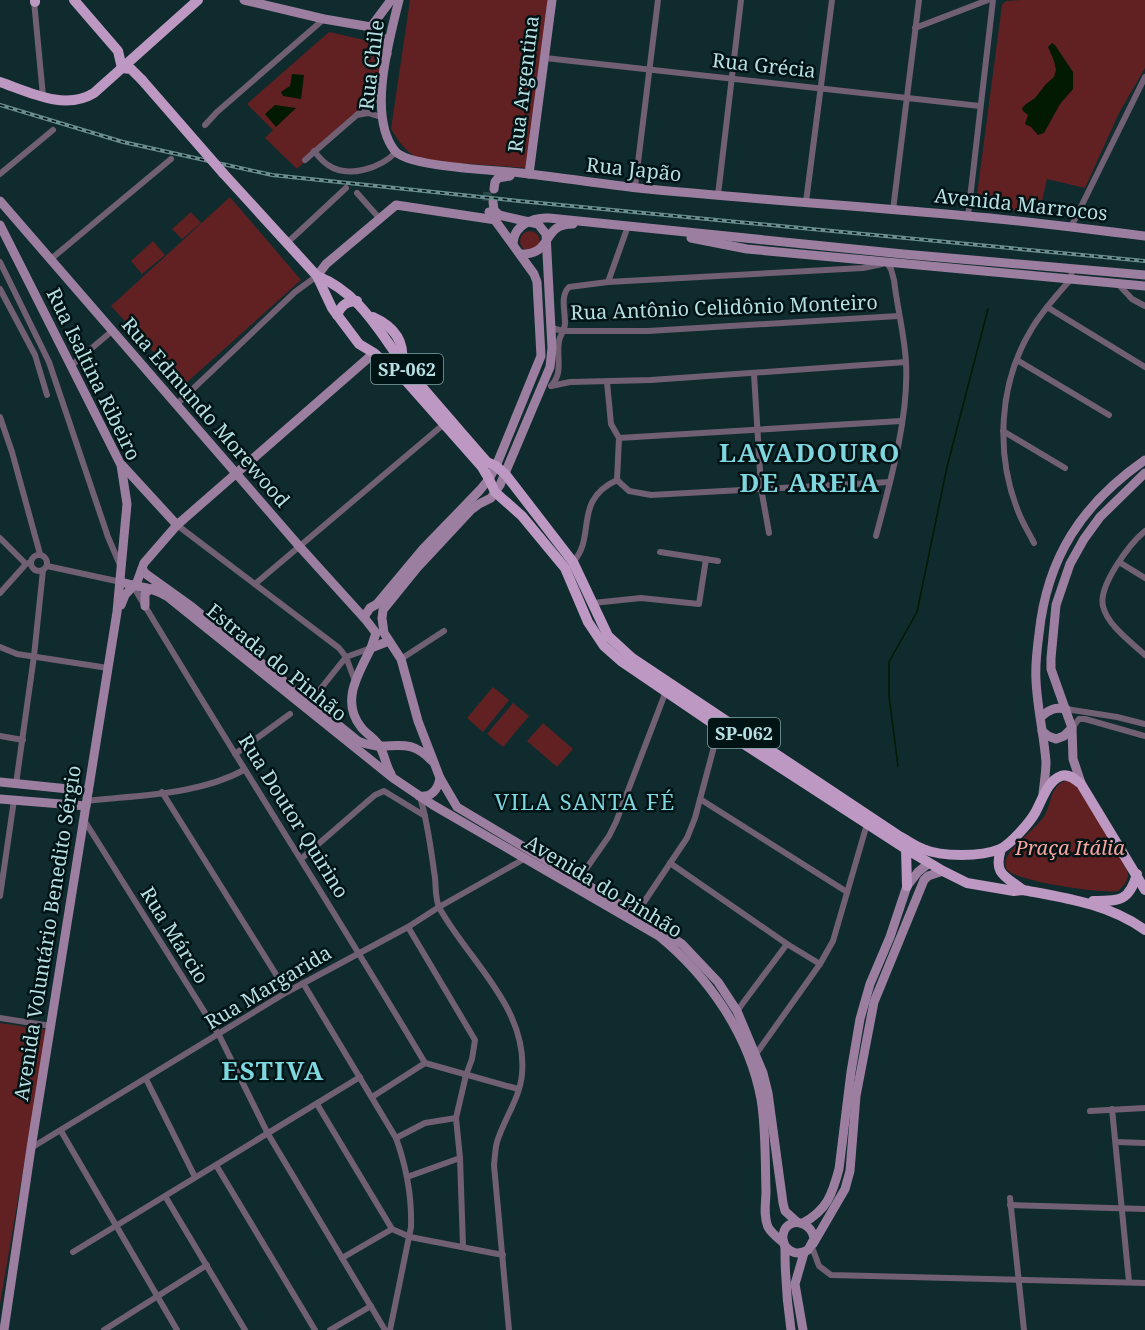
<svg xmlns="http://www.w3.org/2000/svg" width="1145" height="1330" font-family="'Noto Serif',serif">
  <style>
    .green { fill: #612122 }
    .water { fill: #021902 }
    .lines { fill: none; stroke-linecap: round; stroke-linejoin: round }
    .stream { stroke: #021902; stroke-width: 1.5 }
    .secondary-tunnel { stroke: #284648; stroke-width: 9; stroke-dasharray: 9 4.5; stroke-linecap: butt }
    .street { stroke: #715f74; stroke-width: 6 }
    .secondary { stroke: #9c7fa0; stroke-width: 9 }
    .primary { stroke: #bd98c2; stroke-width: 10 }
    .rail-casing { stroke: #6a8e90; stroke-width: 4 }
    .rail { stroke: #001315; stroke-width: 1.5; stroke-dasharray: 4.5; stroke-linecap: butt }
    .primary-bridge { stroke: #bd98c2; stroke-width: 10 }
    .labels { text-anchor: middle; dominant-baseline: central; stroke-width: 5; stroke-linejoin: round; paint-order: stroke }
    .shield { fill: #001315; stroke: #7fa2a4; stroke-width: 1.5 }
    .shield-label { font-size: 18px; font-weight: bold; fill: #b6dfe2 }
    .street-label { font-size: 20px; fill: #b6dfe2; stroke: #001315 }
    .park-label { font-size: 20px; font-style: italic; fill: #fca4a0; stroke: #001315 }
    .quarter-label { font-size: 22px; letter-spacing: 1.5px; fill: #7ed6de; stroke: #001315 }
    .district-label { font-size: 26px; font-weight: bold; letter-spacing: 1.5px; fill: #7ed6de; stroke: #001315 }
  </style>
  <rect width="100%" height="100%" fill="#0f2b2d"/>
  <g class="green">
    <path d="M410,0h139l-22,168 -99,-7c-19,-4 -27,-16 -37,-32z"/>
    <path d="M1020,0h125v68l-26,45 -34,75 -38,-9 -8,35 -60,-8 -3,-4 26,-197 4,-4z"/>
    <path d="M329,32l53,12 -4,48 -81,77 -32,-31 8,-8 -26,-26z"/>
    <path d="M230,197l71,83 -117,105 -73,-79z"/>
    <path d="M191,212l10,11 -19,16 -10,-10z"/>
    <circle cx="530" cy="241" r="10"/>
    <path d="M153,241l12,14 -23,19 -11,-13z"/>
    <path d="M493,687l16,13 -26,32 -16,-14z"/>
    <path d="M513,703l16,13 -26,31 -16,-13z"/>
    <path d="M543,723l30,26 -16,18 -30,-26z"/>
    <path d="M1065,781h9c10,17 54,79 54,94 -1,8 -5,11 -10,16 -17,3 -94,-9 -108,-19 -5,-3 -5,-8 -4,-12 2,-11 31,-32 39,-45 7,-13 5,-28 20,-34z"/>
    <path d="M0,1023l47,7 -47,274z"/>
  </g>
  <g class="water">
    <path d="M1052,43l3,2 18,27v17l-13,15 -16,29 -6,2 -7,-8 -6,-3 3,-9 -5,-4 -1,-3 4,-4 9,-6 11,-14 8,-7 2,-7 -2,-9 -6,-14z"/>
    <path d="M292,74l12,1 -3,24 -18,-3 -2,-4 9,-6z"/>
    <path d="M275,105l21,3 -20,19 -11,-13z"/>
  </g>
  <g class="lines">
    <path class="stream" d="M898,766l-9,-70v-34l28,-50 30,-145 41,-158"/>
    <path class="secondary-tunnel" d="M487,201l1,-13"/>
    <g class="street">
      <path d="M34,1l9,95"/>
      <path d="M915,28l73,-28"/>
      <path d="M545,58l435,48"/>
      <path d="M357,115l11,-2 13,4"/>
      <path d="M205,125l12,-13 107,-93"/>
      <path d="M314,151c4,5 9,11 14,14 20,14 53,3 68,-13"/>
      <path d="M305,160l76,-66"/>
      <path d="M0,174l53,-44"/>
      <path d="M635,187l23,-187"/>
      <path d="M357,193l23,26"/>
      <path d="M718,195l23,-195"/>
      <path d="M806,202l26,-202"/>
      <path d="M893,210l26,-210"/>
      <path d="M968,216l25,-216"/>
      <path d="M1071,227l74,-150"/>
      <path d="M287,243l59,-55"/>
      <path d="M51,259l120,-100"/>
      <path d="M0,262l49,100 59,175 12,28"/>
      <path d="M608,282l20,-56"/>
      <path d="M1118,284l14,15 13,7"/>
      <path d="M0,289l35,66 12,40"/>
      <path d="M1047,307l98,60"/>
      <path d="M552,328l11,3h85l250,-15"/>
      <path d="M1017,360l92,55"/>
      <path d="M72,365l40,-34"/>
      <path d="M754,374l7,114 8,45"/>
      <path d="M607,382l4,42 8,14 -2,42"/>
      <path d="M551,386c13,-14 5,-28 8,-45 1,-6 6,-11 6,-18 0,-13 -5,-27 4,-36l39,-5 255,-14 19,-4"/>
      <path d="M551,386l19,-4 81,-2 255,-18"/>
      <path d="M177,404l118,-112 22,-16"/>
      <path d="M0,417l12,35 28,102"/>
      <path d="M1003,431l62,37"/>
      <path d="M619,438l282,-17"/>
      <path d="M617,480l12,11 22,4 239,-13"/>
      <path d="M177,525l162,123 7,9 9,24"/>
      <path d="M1145,531c-15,12 -47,55 -42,75 4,19 28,36 42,49"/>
      <path d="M876,536c14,-53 33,-119 30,-173 -1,-26 -9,-56 -12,-83l-3,-11 -4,-6"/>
      <path d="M0,538l26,26"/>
      <path d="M1034,543c-5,-10 -12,-21 -16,-32 -23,-58 -19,-128 13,-181 11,-19 26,-35 40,-51l1,-11"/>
      <path d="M660,552l58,9"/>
      <circle cx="39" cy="563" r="8"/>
      <path d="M573,562c24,-26 -1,-61 44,-82"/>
      <path d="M1119,562l26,16"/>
      <path d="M47,566l74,16"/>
      <path d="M255,584l189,-160"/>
      <path d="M133,586c95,160 197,317 292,477"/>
      <path d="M0,593l26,-29 5,-2"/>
      <path d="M593,603l48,-5 58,6 7,-45"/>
      <path d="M0,647l17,7 91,14"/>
      <path d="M401,659l43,-28"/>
      <path d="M310,702l36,-45 25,-9"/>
      <path d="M1066,709l51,8 28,7"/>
      <path d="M1072,728l7,-9h6l60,17"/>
      <path d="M0,736l23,4"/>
      <path d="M235,754l55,-40"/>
      <path d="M16,784l18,-128 9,-86"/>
      <path d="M162,792l125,200"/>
      <path d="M420,797c8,26 11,53 15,81 1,9 0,23 5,31 29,52 88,99 82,165 -2,24 -18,45 -25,68 -2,7 -2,16 -3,23l15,165"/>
      <path d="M700,799l147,93"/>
      <path d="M87,801c52,-6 111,-6 157,-31"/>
      <path d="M84,820l135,215 49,99 117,196"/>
      <path d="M301,859l74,-64 9,-4 41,25"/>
      <path d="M670,863l117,81 33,20"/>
      <path d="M579,879l30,-43 7,-14 50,-131"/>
      <path d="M0,896l14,-96"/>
      <path d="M636,914l51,-76 8,-20 24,-90"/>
      <path d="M408,927l67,113 -3,19 -6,16 -10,43 4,40 3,88"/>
      <path d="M303,983l93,155c10,28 16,59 15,89l-21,103"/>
      <path d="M737,1011l50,-67"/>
      <path d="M0,1018l51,8"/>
      <path d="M756,1054l64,-90 13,-23 34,-117"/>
      <path d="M146,1079l49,98"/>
      <path d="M372,1097l53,-34 93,26"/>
      <path d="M317,1104l75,125"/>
      <path d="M1112,1109l17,173"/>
      <path d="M1090,1111l55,-3"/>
      <path d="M61,1131l116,199"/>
      <path d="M396,1138l29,-15 31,-5"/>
      <path d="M1116,1142l29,1"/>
      <path d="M31,1148l256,-156 121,-65 31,-20 85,-48"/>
      <path d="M216,1165l99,165"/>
      <path d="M407,1177l53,-19"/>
      <path d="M165,1196l80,134"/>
      <path d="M1010,1198l14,132"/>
      <path d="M1010,1205l135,4"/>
      <path d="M392,1229l18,8 93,18"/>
      <path d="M812,1247l7,19 12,9 314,8"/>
      <path d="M73,1252l287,-175"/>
      <path d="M342,1258l50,-29"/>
      <path d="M104,1330l103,-65"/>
      <path d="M330,1330l41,-24"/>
    </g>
    <g class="secondary">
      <path d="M244,0l80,19 47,8 12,11 4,16"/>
      <path d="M399,0c-10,41 -32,116 -4,151 14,17 108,19 134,23 36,4 73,10 109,14 110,11 220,18 329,28 60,5 119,13 178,20"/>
      <path d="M371,27l20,-27"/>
      <path d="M529,174l23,-174"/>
      <path d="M494,189l1,-7 3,-4 12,-2"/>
      <path d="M0,201l299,345 67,74 10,13 -5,15"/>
      <path d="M493,202l1,8 5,5 39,9 8,10 6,114 -2,19 -50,118 -9,13 -12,6 -8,6 -54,58 -34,42 -1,8 2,15 17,26 17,62 22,57 17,29 179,107 46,30 36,38 19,29 26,62 5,20 15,110 2,8 12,11"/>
      <path d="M0,225l121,240 6,39 -10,108 -86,536 -27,182"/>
      <path d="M691,238l56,11 398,37"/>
      <path d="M513,243c1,-18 20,-26 36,-25l354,36 242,21"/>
      <path d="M520,254c35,1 20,-30 53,-30"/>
      <path d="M317,276l9,-12 70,-59 100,15"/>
      <path d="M122,465l55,60"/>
      <path d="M142,569l4,5 46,33 166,134c30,14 47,-9 74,20"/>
      <path d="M121,582c19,6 29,4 47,15l225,181 40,27 226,131c50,41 90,99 102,163 5,30 4,62 5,92 0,11 -3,24 2,36 4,7 10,11 16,16"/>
      <path d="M121,605l4,-10 12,-13 7,-19 33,-38 197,-172"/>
      <path d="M145,606v-13l8,-5"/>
      <path d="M364,617l6,-9 7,-4 46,-55 57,-59 9,-11 7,-13 45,-110 -4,-74 -3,-8 -45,-62"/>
      <path d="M389,641l-18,7c-12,25 -31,53 -10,79 5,7 15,12 19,20 5,9 6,19 11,27"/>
      <path d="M1041,717c9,-8 14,-10 25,-8"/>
      <path d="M1042,731l6,5 8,3 8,-3 8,-8"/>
      <path d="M0,782l88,9"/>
      <path d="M1081,783l-8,-24 -1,-31 -21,-59v-11l5,-53 14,-41 14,-25 16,-22 45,-44"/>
      <path d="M1043,794c1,-10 3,-22 3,-32 -2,-27 -9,-55 -10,-82 -1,-15 1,-31 3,-46 8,-77 43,-130 106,-174"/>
      <path d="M419,796c13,2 19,-7 21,-18"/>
      <path d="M0,799l86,7"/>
      <path d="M803,1223c24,-13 29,-28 36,-54l12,-97 9,-53 10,-35 20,-47 17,-51 11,-14 11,-9"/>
      <path d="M813,1244l32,-55 5,-18 6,-75 18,-94 50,-122 4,-4 15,-5"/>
      <path d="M785,1246c7,8 14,9 23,4l6,-11c-2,-19 -28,-23 -31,-4 -1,5 2,9 2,14 0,28 2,54 6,81"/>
      <path d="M803,1330l-8,-46 9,-31"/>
    </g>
    <g class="primary">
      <path d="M74,0l44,51 4,17"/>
      <path d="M35,2v-2"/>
      <path d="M122,68l9,1 11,11"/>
      <path d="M0,82c29,10 65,29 94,11l104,-93"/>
      <path d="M223,173l94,103 15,32 27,36 15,9 32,28 76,86 7,12 6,13 27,24 43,52 23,54 16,24 17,15 106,72 179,116 37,22 24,12 47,8 9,-1c43,8 86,14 122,40"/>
      <path d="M317,276c46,18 65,62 94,98 25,30 51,59 76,88l9,4 10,9 67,87 35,74 24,22 267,178c8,4 16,10 24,13 19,8 58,8 77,0 10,-4 30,-27 35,-36 7,-12 12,-32 26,-37 8,-3 15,4 20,8l64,106"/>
      <path d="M337,315c4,-9 9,-14 20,-14"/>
      <path d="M373,317c20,9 32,23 29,46"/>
      <path d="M906,849l1,37"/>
      <path d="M1001,849c-8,25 4,27 22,41"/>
      <path d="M1093,901c26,0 36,1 44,-27"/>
    </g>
    <g class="rail-casing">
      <path id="rail" d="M0,105l123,37 149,33 247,26 626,60"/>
    </g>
    <use href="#rail" class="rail"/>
    <path class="primary-bridge" d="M142,80l81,93"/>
  </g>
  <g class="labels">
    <g class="shield">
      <rect x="371" y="354" width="72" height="30" rx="4.5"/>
      <rect x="708" y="718" width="72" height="30" rx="4.5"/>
    </g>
    <g class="shield-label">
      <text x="407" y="369">SP-062</text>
      <text x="744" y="733">SP-062</text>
    </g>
    <g class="street-label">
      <text transform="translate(371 65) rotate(-83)">Rua Chile</text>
      <text transform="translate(764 65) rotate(6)">Rua Grécia</text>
      <text transform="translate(523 84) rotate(-83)">Rua Argentina</text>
      <text transform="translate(634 169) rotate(6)">Rua Japão</text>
      <text transform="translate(1021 204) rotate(6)">Avenida Marrocos</text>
      <text transform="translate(724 307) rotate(-2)">Rua Antônio Celidônio Monteiro</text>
      <text transform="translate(94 374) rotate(64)">Rua Isaltina Ribeiro</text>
      <text transform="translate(206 412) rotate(49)">Rua Edmundo Morewood</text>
      <text transform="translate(277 662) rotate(39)">Estrada do Pinhão</text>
      <text transform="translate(294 816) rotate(58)">Rua Doutor Quirino</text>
      <text transform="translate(604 886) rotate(31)">Avenida do Pinhão</text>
      <text transform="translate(47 933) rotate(-81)">Avenida Voluntário Benedito Sérgio</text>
      <text transform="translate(175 935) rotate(58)">Rua Márcio</text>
      <text transform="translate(268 987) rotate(-31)">Rua Margarida</text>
    </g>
    <g class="park-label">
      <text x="1070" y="847">Praça Itália</text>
    </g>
    <g class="quarter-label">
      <text x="585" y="801">VILA SANTA FÉ</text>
    </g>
    <g class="district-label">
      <text x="810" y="452">LAVADOURO<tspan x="810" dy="30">DE AREIA</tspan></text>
      <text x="273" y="1070">ESTIVA</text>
    </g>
  </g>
</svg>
